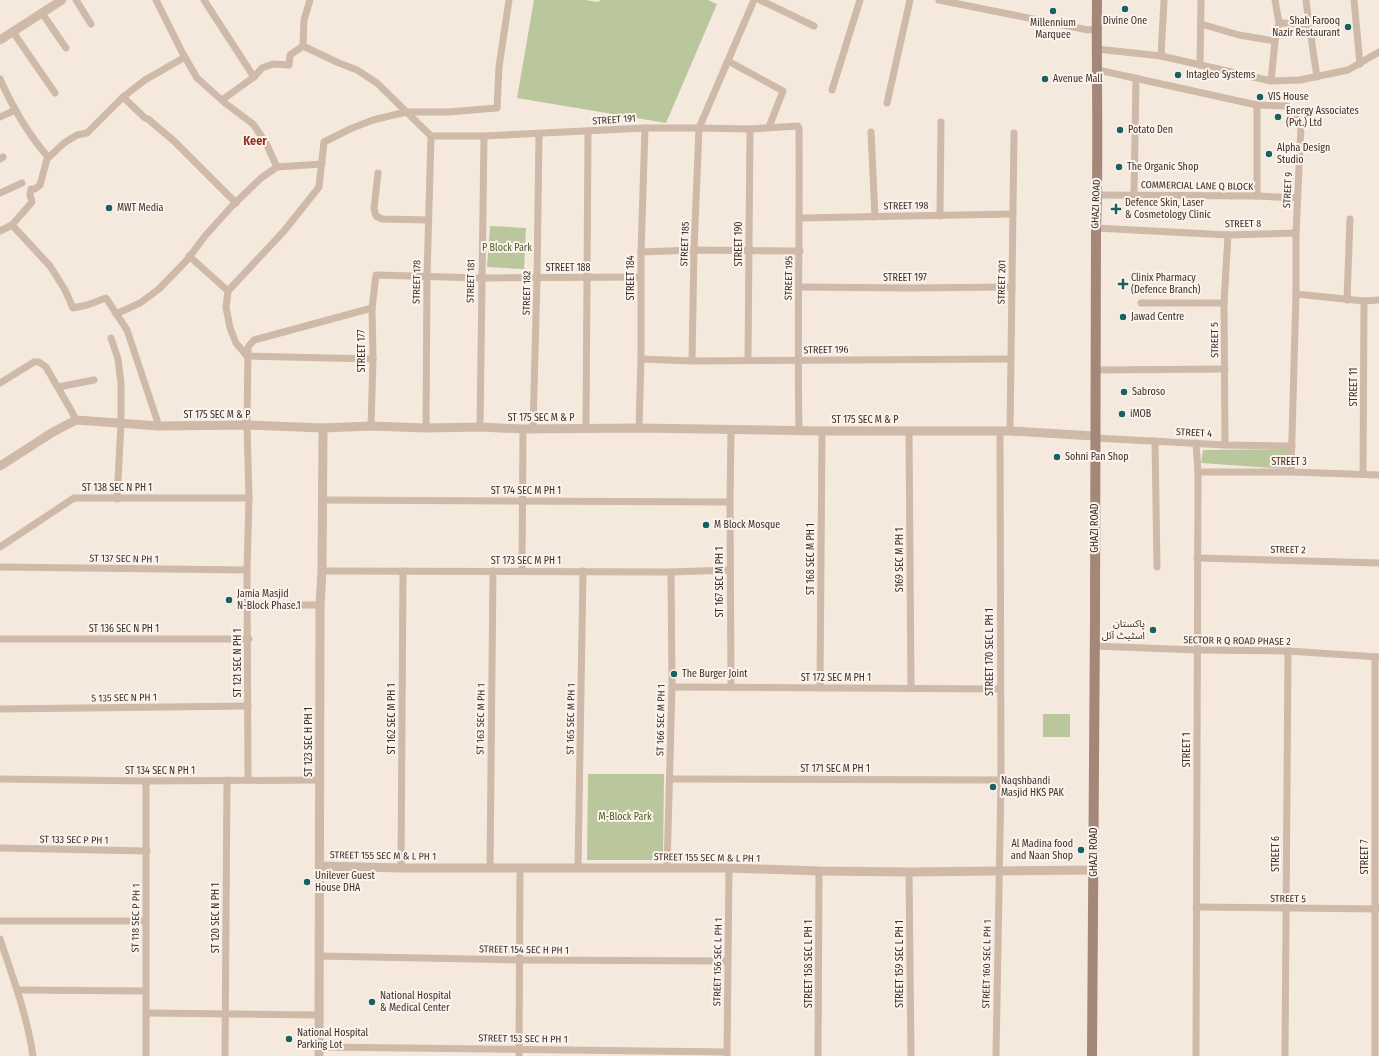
<svg xmlns="http://www.w3.org/2000/svg" width="1379" height="1056" font-family="'Fira Sans Condensed','Noto Sans Arabic',sans-serif">
  <style>
    .green { fill: #bac69c }
    .lines { fill: none; stroke-linecap: round; stroke-linejoin: round }
    .minor { stroke: #cfb9a8; stroke-width: 7 }
    .tertiary { stroke: #cfb9a8; stroke-width: 9 }
    .secondary { stroke: #a38779; stroke-width: 10 }
    .poi-dot { fill: #1a6062; stroke: #fcf4ec; stroke-width: 1.5 }
    .labels { text-anchor: middle; dominant-baseline: central; stroke-width: 4; stroke-linejoin: round; paint-order: stroke }
    .poi-label { font-size: 10px; fill: #3b2e29; stroke: #fcf4ec; text-anchor: start }
    .street-label { font-size: 10px; fill: #3b2e29; stroke: #fcf4ec }
    .park-label { font-size: 10px; fill: #4c5c2a; stroke: #fcf4ec }
    .quarter-label { font-size: 12px; font-weight: bold; fill: #93321a; stroke: #fcf4ec }
  </style>
  <rect width="100%" height="100%" fill="#f5e9de"/>
  <g class="green">
    <path d="M534,0h51l13,2 3,-2h107l9,4 -51,119 -149,-25z"/>
    <path d="M490,226l36,2 -2,41 -37,-2z"/>
    <path d="M1290,449l-3,20 -86,-6 2,-13z"/>
    <rect x="1043" y="714" width="27" height="23"/>
    <path d="M588,774h76l-1,86h-76z"/>
  </g>
  <g class="lines">
    <g class="minor">
      <path d="M76,0l15,24"/>
      <path d="M156,0l26,52 15,26 28,25 28,21 13,19 11,24"/>
      <path d="M204,0l50,77"/>
      <path d="M760,0l54,26"/>
      <path d="M939,0l149,30 9,-1"/>
      <path d="M1354,0l6,64"/>
      <path d="M42,13l24,35"/>
      <path d="M1279,23l30,1 -3,-24"/>
      <path d="M1201,24l38,11 36,6"/>
      <path d="M1309,24l8,53"/>
      <path d="M13,32l42,61"/>
      <path d="M303,46l36,17 18,7 20,13 54,53"/>
      <path d="M303,46l1,-26 6,-20"/>
      <path d="M1097,49l64,7 110,25 29,-1 48,-10 31,-18"/>
      <path d="M1161,56l3,-56"/>
      <path d="M728,61l55,30 -14,36"/>
      <path d="M1200,65l1,-65"/>
      <path d="M1098,70l159,35 30,1 8,7 6,13 -5,107v61l-5,178"/>
      <path d="M0,79c13,29 28,55 48,78"/>
      <path d="M1271,81l4,-40 4,-18 -4,-23"/>
      <path d="M832,90l28,-90"/>
      <path d="M123,97l22,21 3,1 26,22 62,62"/>
      <path d="M222,100l32,-23 8,-9 11,-4 16,1 1,-10 13,-9"/>
      <path d="M887,103l23,-103"/>
      <path d="M0,117l15,-7"/>
      <path d="M871,132l4,85"/>
      <path d="M431,136h53l161,-8h54l51,1 48,-3 1,2c1,101 -2,201 0,302"/>
      <path d="M0,159l3,-2"/>
      <path d="M378,173l-4,36 2,7 6,3 46,1"/>
      <path d="M0,193l22,-10"/>
      <path d="M1097,195l160,1 40,2"/>
      <path d="M1134,195l2,-117"/>
      <path d="M1257,196v-91"/>
      <path d="M940,216l1,-94"/>
      <path d="M800,218l213,-4"/>
      <path d="M12,225l20,-23 -2,-7 1,-6h4l5,-4 7,-26 17,-16 13,-8 10,-2 36,-36 22,-17 40,-23"/>
      <path d="M1096,228l132,7 68,-2"/>
      <path d="M0,231l12,-6 38,41 15,24 8,18 14,-3 19,-7 21,32 32,96"/>
      <path d="M641,252l53,-2 106,1"/>
      <path d="M189,256l39,35"/>
      <path d="M799,287l110,1 103,-1"/>
      <path d="M1296,294l68,7 15,-1"/>
      <path d="M1347,300l3,-81"/>
      <path d="M1141,303h83"/>
      <path d="M116,314l24,-11 19,-14 28,-29 18,-24 26,-29 30,-29 16,-11 45,-3"/>
      <path d="M111,338l7,21 3,24v41l-4,75"/>
      <path d="M373,359l-126,-3 -11,-13 -6,-15 -4,-21 2,-16 56,-60 35,-44 5,-45 26,-13 23,-9 33,-8h42l49,-4 2,-41 10,-67"/>
      <path d="M641,359l51,2 318,-2"/>
      <path d="M748,360l2,-231"/>
      <path d="M692,361l2,-111 5,-122 55,-128"/>
      <path d="M1095,370l130,-1"/>
      <path d="M0,383l34,-21h5l7,5 26,45 4,8"/>
      <path d="M58,387l36,-7"/>
      <path d="M371,426l2,-67 -1,-51 4,-33 105,3 160,-1"/>
      <path d="M480,427l4,-291"/>
      <path d="M426,428l1,-151 4,-141"/>
      <path d="M639,428l2,-69v-107l4,-124"/>
      <path d="M533,429l4,-151 2,-144"/>
      <path d="M586,429l2,-297"/>
      <path d="M909,431l2,257"/>
      <path d="M1010,431l4,-298"/>
      <path d="M1095,438l130,7 67,1"/>
      <path d="M1155,441l2,126"/>
      <path d="M1225,445l-1,-142 4,-68"/>
      <path d="M1198,472h93l88,3"/>
      <path d="M1363,474l1,-173"/>
      <path d="M323,500l407,2"/>
      <path d="M0,547l74,-49h175"/>
      <path d="M1197,558l182,5"/>
      <path d="M0,567l247,3"/>
      <path d="M322,571l349,1 59,-2"/>
      <path d="M522,571l1,-142"/>
      <path d="M248,605h72"/>
      <path d="M0,639h249"/>
      <path d="M1094,646l103,4 91,1 91,6"/>
      <path d="M1375,657v399"/>
      <path d="M672,687l328,2"/>
      <path d="M731,687l-1,-185 1,-73"/>
      <path d="M820,688l2,-257"/>
      <path d="M0,709l248,-3"/>
      <path d="M0,779l146,2 174,-1"/>
      <path d="M670,779l331,1"/>
      <path d="M248,780l-1,-210 2,-72 -2,-73 1,-78 6,-7 118,-32"/>
      <path d="M146,781v275"/>
      <path d="M0,848l147,3"/>
      <path d="M578,867l5,-296"/>
      <path d="M401,868l2,-297"/>
      <path d="M490,868l3,-297"/>
      <path d="M667,868l5,-181 -1,-115"/>
      <path d="M909,872l2,184"/>
      <path d="M1196,907l182,2"/>
      <path d="M0,921h146"/>
      <path d="M0,939c13,39 27,76 33,117"/>
      <path d="M319,956l202,4 207,1"/>
      <path d="M18,990l127,1"/>
      <path d="M147,1013l171,2"/>
      <path d="M319,1047l408,5"/>
      <path d="M225,1056l2,-276"/>
      <path d="M519,1056l1,-188"/>
      <path d="M727,1056l2,-188"/>
      <path d="M818,1056l1,-185"/>
      <path d="M996,1056l5,-276 -1,-348"/>
      <path d="M1196,1056l2,-584 -2,-29"/>
      <path d="M1285,1056l3,-405"/>
    </g>
    <g class="tertiary">
      <path d="M0,40l62,-40"/>
      <path d="M0,466l53,-34 23,-12 83,6 88,-1 76,3 48,-2 55,2 54,-1 43,2 116,-1 183,3h188l84,5"/>
      <path d="M320,866l81,2h328l90,3 90,1 185,-2"/>
      <path d="M319,1056l1,-451 2,-34 1,-143"/>
    </g>
    <path class="secondary" d="M1092,1056l3,-438 1,-390c3,-76 0,-152 1,-228"/>
  </g>
  <g class="poi-dot">
    <circle cx="1125" cy="9" r="4"/>
    <circle cx="1053" cy="11" r="4"/>
    <circle cx="1348" cy="27" r="4"/>
    <circle cx="1178" cy="75" r="4"/>
    <circle cx="1045" cy="79" r="4"/>
    <circle cx="1260" cy="97" r="4"/>
    <circle cx="1278" cy="117" r="4"/>
    <circle cx="1120" cy="130" r="4"/>
    <circle cx="1269" cy="154" r="4"/>
    <circle cx="1119" cy="167" r="4"/>
    <circle cx="109" cy="208" r="4"/>
    <path d="M1114 203h4v4h4v4h-4v4h-4v-4h-4v-4h4z"/>
    <path d="M1121 278h4v4h4v4h-4v4h-4v-4h-4v-4h4z"/>
    <circle cx="1123" cy="317" r="4"/>
    <circle cx="1124" cy="392" r="4"/>
    <circle cx="1122" cy="414" r="4"/>
    <circle cx="1057" cy="457" r="4"/>
    <circle cx="706" cy="525" r="4"/>
    <circle cx="229" cy="600" r="4"/>
    <circle cx="1153" cy="630" r="4"/>
    <circle cx="674" cy="674" r="4"/>
    <circle cx="993" cy="787" r="4"/>
    <circle cx="1081" cy="850" r="4"/>
    <circle cx="307" cy="882" r="4"/>
    <circle cx="372" cy="1002" r="4"/>
    <circle cx="289" cy="1039" r="4"/>
  </g>
  <g class="labels">
    <g class="poi-label">
      <text x="1125" y="21" text-anchor="middle">Divine One</text>
      <text x="1340" y="21" text-anchor="end">Shah Farooq<tspan x="1340" dy="12">Nazir Restaurant</tspan></text>
      <text x="1053" y="23" text-anchor="middle">Millennium<tspan x="1053" dy="12">Marquee</tspan></text>
      <text x="1186" y="75">Intagleo Systems</text>
      <text x="1053" y="79">Avenue Mall</text>
      <text x="1268" y="97">VIS House</text>
      <text x="1286" y="111">Energy Associates<tspan x="1286" dy="12">(Pvt.) Ltd</tspan></text>
      <text x="1128" y="130">Potato Den</text>
      <text x="1277" y="148">Alpha Design<tspan x="1277" dy="12">Studio</tspan></text>
      <text x="1127" y="167">The Organic Shop</text>
      <text x="1125" y="203">Defence Skin, Laser<tspan x="1125" dy="12">&amp; Cosmetology Clinic</tspan></text>
      <text x="117" y="208">MWT Media</text>
      <text x="1131" y="278">Clinix Pharmacy<tspan x="1131" dy="12">(Defence Branch)</tspan></text>
      <text x="1131" y="317">Jawad Centre</text>
      <text x="1132" y="392">Sabroso</text>
      <text x="1130" y="414">iMOB</text>
      <text x="1065" y="457">Sohni Pan Shop</text>
      <text x="714" y="525">M Block Mosque</text>
      <text x="237" y="594">Jamia Masjid<tspan x="237" dy="12">N-Block Phase.1</tspan></text>
      <text x="1145" y="624" text-anchor="end">پاکستان<tspan x="1145" dy="12">اسٹیٹ آئل</tspan></text>
      <text x="682" y="674">The Burger Joint</text>
      <text x="1001" y="781">Naqshbandi<tspan x="1001" dy="12">Masjid HKS PAK</tspan></text>
      <text x="1073" y="844" text-anchor="end">Al Madina food<tspan x="1073" dy="12">and Naan Shop</tspan></text>
      <text x="315" y="876">Unilever Guest<tspan x="315" dy="12">House DHA</tspan></text>
      <text x="380" y="996">National Hospital<tspan x="380" dy="12">&amp; Medical Center</tspan></text>
      <text x="297" y="1033">National Hospital<tspan x="297" dy="12">Parking Lot</tspan></text>
    </g>
    <g class="street-label">
      <text transform="translate(614 120) rotate(-4)">STREET 191</text>
      <text transform="translate(1197 186) rotate(1)">COMMERCIAL LANE Q BLOCK</text>
      <text transform="translate(1288 190) rotate(-87)">STREET 9</text>
      <text transform="translate(1096 204) rotate(-88)">GHAZI ROAD</text>
      <text transform="translate(906 206) rotate(-1)">STREET 198</text>
      <text transform="translate(1243 224) rotate(-1)">STREET 8</text>
      <text transform="translate(685 244) rotate(-88)">STREET 185</text>
      <text transform="translate(739 244) rotate(-90)">STREET 190</text>
      <text x="568" y="268">STREET 188</text>
      <text transform="translate(631 278) rotate(-90)">STREET 184</text>
      <text transform="translate(789 278) rotate(-89)">STREET 195</text>
      <text x="905" y="278">STREET 197</text>
      <text transform="translate(471 281) rotate(-89)">STREET 181</text>
      <text transform="translate(417 282) rotate(-89)">STREET 178</text>
      <text transform="translate(1002 282) rotate(-89)">STREET 201</text>
      <text transform="translate(527 293) rotate(-89)">STREET 182</text>
      <text transform="translate(1215 340) rotate(-91)">STREET 5</text>
      <text transform="translate(826 350) rotate(-1)">STREET 196</text>
      <text transform="translate(362 351) rotate(-90)">STREET 177</text>
      <text transform="translate(1354 387) rotate(-90)">STREET 11</text>
      <text x="217" y="415">ST 175 SEC M &amp; P</text>
      <text x="541" y="418">ST 175 SEC M &amp; P</text>
      <text x="865" y="420">ST 175 SEC M &amp; P</text>
      <text transform="translate(1194 433) rotate(3)">STREET 4</text>
      <text x="1289" y="462">STREET 3</text>
      <text x="117" y="488">ST 138 SEC N PH 1</text>
      <text x="526" y="491">ST 174 SEC M PH 1</text>
      <text transform="translate(1095 528) rotate(-90)">GHAZI ROAD</text>
      <text transform="translate(1288 550) rotate(1)">STREET 2</text>
      <text transform="translate(124 559) rotate(1)">ST 137 SEC N PH 1</text>
      <text transform="translate(811 559) rotate(-90)">ST 168 SEC M PH 1</text>
      <text transform="translate(900 560) rotate(-90)">S169 SEC M PH 1</text>
      <text x="526" y="561">ST 173 SEC M PH 1</text>
      <text transform="translate(720 582) rotate(-90)">ST 167 SEC M PH 1</text>
      <text x="124" y="629">ST 136 SEC N PH 1</text>
      <text transform="translate(1237 641) rotate(1)">SECTOR R Q ROAD PHASE 2</text>
      <text transform="translate(990 652) rotate(-90)">STREET 170 SEC L PH 1</text>
      <text transform="translate(238 663) rotate(-90)">ST 121 SEC N PH 1</text>
      <text x="836" y="678">ST 172 SEC M PH 1</text>
      <text transform="translate(124 698) rotate(-1)">S 135 SEC N PH 1</text>
      <text transform="translate(392 719) rotate(-90)">ST 162 SEC M PH 1</text>
      <text transform="translate(481 719) rotate(-89)">ST 163 SEC M PH 1</text>
      <text transform="translate(571 719) rotate(-89)">ST 165 SEC M PH 1</text>
      <text transform="translate(661 720) rotate(-89)">ST 166 SEC M PH 1</text>
      <text transform="translate(309 742) rotate(-90)">ST 123 SEC H PH 1</text>
      <text transform="translate(1187 750) rotate(-90)">STREET 1</text>
      <text x="835" y="769">ST 171 SEC M PH 1</text>
      <text x="160" y="771">ST 134 SEC N PH 1</text>
      <text transform="translate(74 840) rotate(1)">ST 133 SEC P PH 1</text>
      <text transform="translate(1094 852) rotate(-90)">GHAZI ROAD</text>
      <text transform="translate(1276 854) rotate(-90)">STREET 6</text>
      <text transform="translate(383 856) rotate(1)">STREET 155 SEC M &amp; L PH 1</text>
      <text transform="translate(1365 857) rotate(-90)">STREET 7</text>
      <text transform="translate(707 858) rotate(1)">STREET 155 SEC M &amp; L PH 1</text>
      <text transform="translate(1288 899) rotate(1)">STREET 5</text>
      <text transform="translate(136 918) rotate(-89)">ST 118 SEC P PH 1</text>
      <text transform="translate(216 918) rotate(-90)">ST 120 SEC N PH 1</text>
      <text transform="translate(524 950) rotate(1)">STREET 154 SEC H PH 1</text>
      <text transform="translate(718 962) rotate(-89)">STREET 156 SEC L PH 1</text>
      <text transform="translate(809 964) rotate(-90)">STREET 158 SEC L PH 1</text>
      <text transform="translate(900 964) rotate(-90)">STREET 159 SEC L PH 1</text>
      <text transform="translate(987 964) rotate(-89)">STREET 160 SEC L PH 1</text>
      <text transform="translate(523 1039) rotate(1)">STREET 153 SEC H PH 1</text>
    </g>
    <g class="park-label">
      <text x="507" y="248">P Block Park</text>
      <text x="625" y="817">M-Block Park</text>
    </g>
    <g class="quarter-label">
      <text x="255" y="141">Keer</text>
    </g>
  </g>
</svg>
